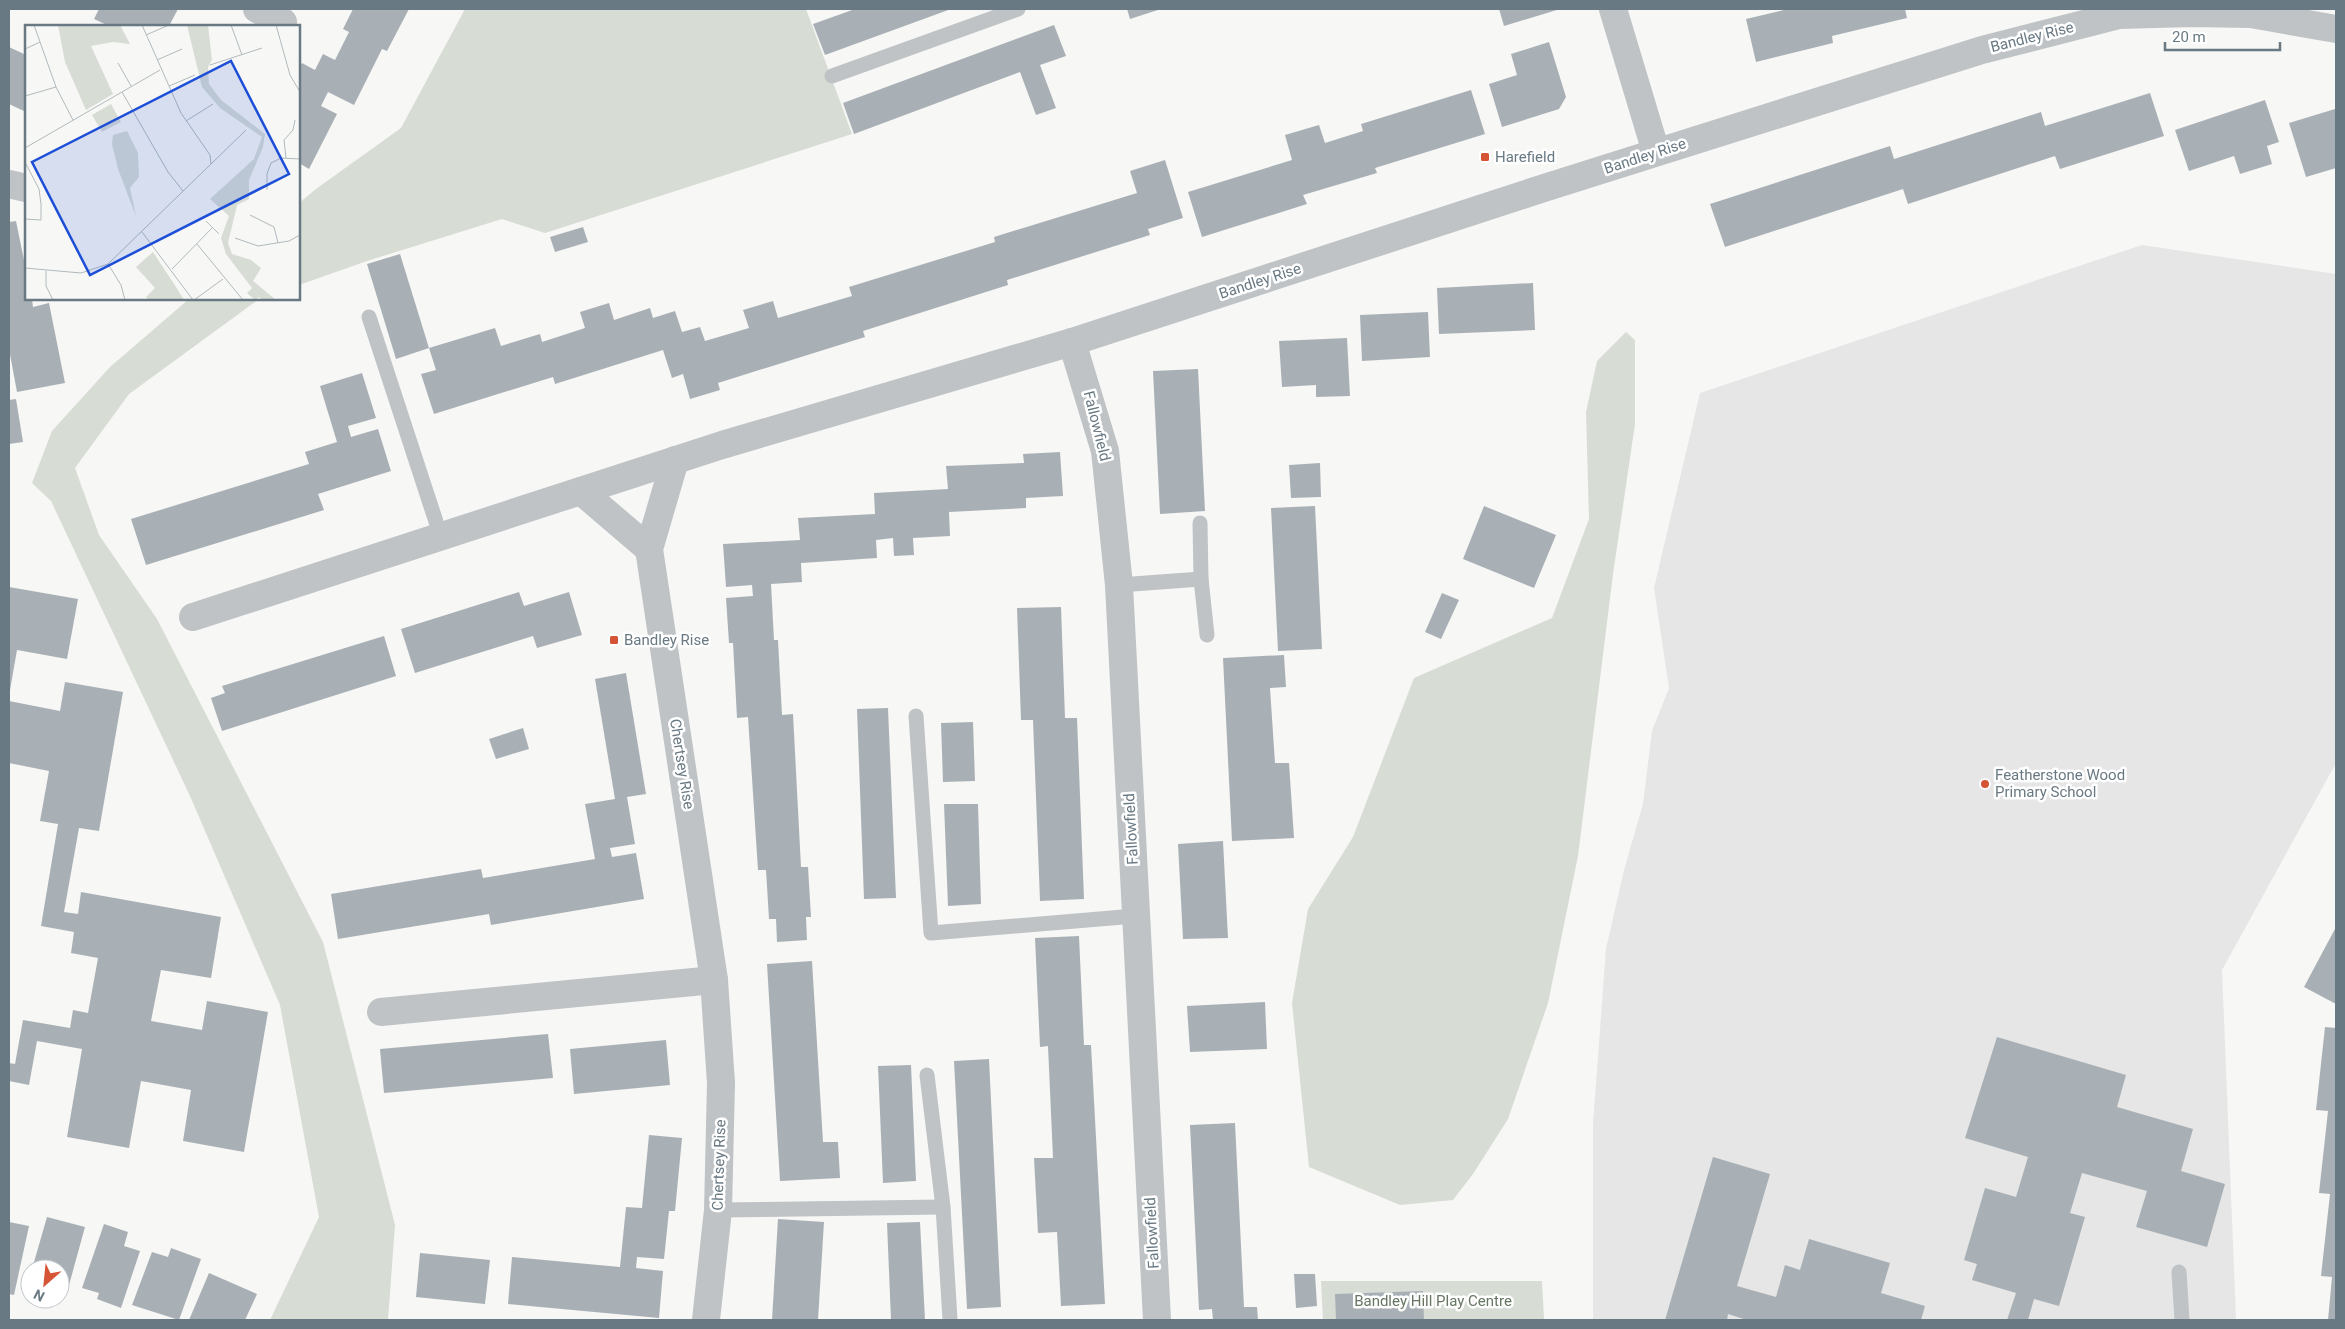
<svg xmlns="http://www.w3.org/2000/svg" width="2345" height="1329" font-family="Roboto,sans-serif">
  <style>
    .built { fill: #e5e6e5 }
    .green { fill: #d7dcd4 }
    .building { fill: #a9b0b5 }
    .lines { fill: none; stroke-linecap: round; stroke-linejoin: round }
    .service { stroke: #bfc3c6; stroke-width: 15 }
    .minor { stroke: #bfc3c6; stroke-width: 28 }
    .poi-dot { fill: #d65436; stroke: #fff; stroke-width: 2 }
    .labels { text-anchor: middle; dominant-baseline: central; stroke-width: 5; stroke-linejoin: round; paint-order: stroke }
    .street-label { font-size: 15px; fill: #697983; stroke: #fff }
    .poi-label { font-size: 15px; fill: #697983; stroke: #fff; text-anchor: start }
    .park-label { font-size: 15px; fill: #677663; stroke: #fff }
    .inset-road { fill: none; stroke: #b1babd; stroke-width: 1 }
    .view { fill: #1d4ed8; fill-opacity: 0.15; stroke: #1d4ed8; stroke-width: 2.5 }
    .inset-edge { fill: none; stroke: #697983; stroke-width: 2.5 }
  </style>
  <rect width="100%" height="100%" fill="#f7f7f5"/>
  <path class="built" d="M2142,245l194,29v489l-114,207 14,350h-643v-196l13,-175 18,-79 19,-66 9,-73 17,-43 -15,-100 46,-195z"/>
  <g class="green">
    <path d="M465,9h341l46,125 -307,99 -43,-14 -135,42 -68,24v-82l17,-14 85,-61z"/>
    <path d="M189,299h70l-130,95 -54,74 24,67 58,84 166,323 72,283 -7,95h-118l49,-103 -39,-212 -90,-209 -139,-295 -19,-18 20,-52 58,-64z"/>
    <path d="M1626,332l9,8v84l-22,150 -35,282 -30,147 -40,116 -35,55 -20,26 -53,5 -91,-38 -17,-164 16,-94 45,-72 61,-159 138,-60 37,-99 -3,-107 11,-51z"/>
    <path d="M1321,1281h221l2,39h-221z"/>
  </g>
  <g class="building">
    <path d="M99,9h79l-9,17h-60l-15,-7z"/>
    <path d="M353,9h56l-22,42 -5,-2 -28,56 -26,-13 -7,14 16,8 -28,55 -10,-6v-94l3,-6 13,7 8,-16 12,6 14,-28 -6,-3z"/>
    <path d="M855,9h96l-126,46 -12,-31z"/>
    <path d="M1127,9h34l-31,10z"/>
    <path d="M1499,9h61l-56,17z"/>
    <path d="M1788,9h117l2,9 -75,18 1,7 -77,19 -10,-43z"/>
    <path d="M1054,25l12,31 -26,9 16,43 -20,7 -16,-43 -166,62 -11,-31z"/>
    <path d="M1549,42l17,55 -7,12 -57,18 -13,-43 28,-9 -6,-21z"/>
    <path d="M9,47l17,8v57l-17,-8z"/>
    <path d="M1471,90l14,44 -110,34 2,5 -74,22 4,9 -105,33 -14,-45 104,-32 -7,-25 34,-10 6,18 38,-12 -2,-7z"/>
    <path d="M2150,93l14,43 -104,33 -5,-13 -147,48 -5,-15 -178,58 -15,-43 180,-58 4,13 147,-47 4,14z"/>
    <path d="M2265,100l14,42 -12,4 5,18 -32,10 -6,-18 -45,15 -14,-41z"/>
    <path d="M2335,109l1,59 -30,9 -17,-54z"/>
    <path d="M1165,160l18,58 -35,11 2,6 -143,45 1,5 -145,46 2,6 -147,46 2,7 -30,9 -7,-25 -11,4 -9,-28 -108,34 -2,-7 -119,37 -13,-40 15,-4 -7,-22 66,-20 6,18 39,-12 2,8 43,-14 -5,-16 29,-9 5,17 36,-12 3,10 22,-7 7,21 18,-5 5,14 44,-13 -6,-18 30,-9 5,17 74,-22 -3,-9 146,-45 -1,-5 143,-44 -7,-22z"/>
    <path d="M16,221l10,49v29h6l1,8 16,-4 16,80 -48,9 -8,-43v-127z"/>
    <path d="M583,227l5,15 -33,10 -5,-15z"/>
    <path d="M400,254l29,94 -33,11 -29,-95z"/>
    <path d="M1533,283l2,47 -96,4 -2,-46z"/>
    <path d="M1428,312l2,45 -68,4 -2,-46z"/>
    <path d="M1347,338l3,58 -34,1v-12l-34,2 -3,-46z"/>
    <path d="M1198,369l7,142 -45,3 -7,-143z"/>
    <path d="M362,373l14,45 -28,8 3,11 27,-8 13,42 -73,23 6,16 -178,55 -15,-46 178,-55 -4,-12 32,-10 -17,-56z"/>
    <path d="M16,399l7,43 -14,2v-44z"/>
    <path d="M1060,452l3,44 -37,2v10l-77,4 1,24 -37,2 1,17 -20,1 -1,-18 -17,2 1,18 -76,5 1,19 -31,2 3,56h4l4,75 11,-1 8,153h7l3,50h-5l1,23 -30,2 -1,-23h-7l-3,-49h-8l-10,-153 -11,1 -4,-75h-4l-3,-45 27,-2 -1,-11 -26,2 -3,-43 77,-4 -2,-22 77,-4 -1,-21 74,-4 -2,-23 78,-3 -1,-9z"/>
    <path d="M1320,463l1,34 -30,1 -2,-33z"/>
    <path d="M1315,506l7,143 -44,2 -7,-143z"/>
    <path d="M1484,506l72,29 -22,53 -71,-29z"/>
    <path d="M9,587l69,12 -11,60 -50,-9 -7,40z"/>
    <path d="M519,592l5,14 45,-14 13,43 -45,13 -4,-12 -118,37 -14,-44z"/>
    <path d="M1442,593l17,7 -18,39 -16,-7z"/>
    <path d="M1061,607l4,111h12l7,181 -44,2 -7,-181h-12l-4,-112z"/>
    <path d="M384,636l12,40 -174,55 -11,-33 14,-5 -3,-7z"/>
    <path d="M1284,655l2,32 -16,1 5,75h14l5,75 -62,3 -9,-183z"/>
    <path d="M626,673l20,121 -19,3 8,47 -25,4 2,9 24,-4 8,46 -153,26 -2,-11 -151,25 -7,-45 150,-25 2,9 112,-19 -10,-55 30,-5 -20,-120z"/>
    <path d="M65,682l58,10 -24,139 -20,-3 -15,84 14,2 3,-22 140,25 -10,61 -50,-8 -10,51 51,9 5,-29 61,11 -24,140 -61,-11 8,-51 -50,-9 -12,67 -62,-11 15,-88 -45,-8 -8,44 -20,-4v-18l6,1 8,-44 47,8 3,-18 15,3 10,-55 -27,-5 3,-21 -33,-6 17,-102 -18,-3 9,-50 -40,-8v-62l51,10z"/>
    <path d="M888,708l8,190 -32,1 -7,-190z"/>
    <path d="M973,722l2,59 -32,1 -2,-59z"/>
    <path d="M523,728l6,21 -33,10 -7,-20z"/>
    <path d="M944,804h34l3,100 -33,2z"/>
    <path d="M1223,841l5,97 -45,1 -5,-95z"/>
    <path d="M2336,927v77l-32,-17z"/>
    <path d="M1079,936l5,109h7l14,259 -44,2 -4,-74 -19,1 -4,-75h19l-5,-112 -8,1 -5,-109z"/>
    <path d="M812,961l11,181h15l2,36 -60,3 -13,-217z"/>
    <path d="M1265,1002l2,47 -77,3 -3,-46z"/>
    <path d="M2325,1027l11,1v292h-8l4,-43 -11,-1 9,-82 -11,-1 9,-82 -12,-1z"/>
    <path d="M548,1034l5,44 -169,15 -4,-44z"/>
    <path d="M1997,1037l129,38 -9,32 76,22 -12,42 44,13 -18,63 -71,-20 11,-36 -65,-18 -12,40 15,4 -26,89 -25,-7 -6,21h-21l9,-27 -44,-13 5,-16 -13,-4 21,-72 31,9 12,-40 -63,-19z"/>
    <path d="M666,1040l4,45 -96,9 -4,-45z"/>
    <path d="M989,1059l12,248 -34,2 -13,-248z"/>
    <path d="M911,1065l5,116 -33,2 -5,-117z"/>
    <path d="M1235,1123l9,184h13l1,13h-45l-1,-11 -13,1 -9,-185z"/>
    <path d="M649,1135l33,3 -7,73h-6l-5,48 -27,-2 -1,11 27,3 -4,47 -151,-14 4,-47 108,10 6,-60 16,1z"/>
    <path d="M1713,1157l57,17 -33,112 39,11 9,-32 15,5 9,-31 81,24 -9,30 44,13 -4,14h-174l-19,-6 -1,6h-62z"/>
    <path d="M47,1217l38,10 -19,69 -6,-1v-26h-28z"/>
    <path d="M778,1219l46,3 -6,98h-46z"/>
    <path d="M9,1222l20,4 -15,69 -5,-1z"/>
    <path d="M920,1222l5,98h-34l-4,-97z"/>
    <path d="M104,1224l24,8 -4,14 16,5 -19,57 -24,-9 2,-6 -17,-5z"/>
    <path d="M171,1248l30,11 -22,61 -47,-15 20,-53 16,5z"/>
    <path d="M420,1253l70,7 -5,44 -69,-7z"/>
    <path d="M209,1273l48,21 -12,26h-56z"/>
    <path d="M1294,1274h21l2,32 -21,2z"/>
    <path d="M1423,1291l1,29h-88l-1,-26z"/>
  </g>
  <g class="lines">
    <g class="service">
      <path d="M832,76l186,-67"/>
      <path d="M369,317l72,220"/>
      <path d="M1200,523l1,56 6,56"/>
      <path d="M1119,585l82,-6"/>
      <path d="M916,716l15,217 204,-17"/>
      <path d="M927,1075l16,132 7,112"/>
      <path d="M718,1210l225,-3"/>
      <path d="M2179,1272l3,48"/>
    </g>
    <g class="minor">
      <path d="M257,9l26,13"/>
      <path d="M1613,9l43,143"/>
      <path d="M9,184l17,4"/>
      <path d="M1072,342l33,109 14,134 38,735"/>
      <path d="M675,460l-26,89 65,431 7,103 -3,127 -12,110"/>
      <path d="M581,491l68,58"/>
      <path d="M193,617l529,-172 350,-103 472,-154 438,-138 137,-35 72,-2 60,1 85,15"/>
      <path d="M381,1012l333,-32"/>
    </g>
  </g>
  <g class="poi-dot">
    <rect x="1480" y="152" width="10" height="10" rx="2.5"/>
    <rect x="609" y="635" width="10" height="10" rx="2.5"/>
    <circle cx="1985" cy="784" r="5"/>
  </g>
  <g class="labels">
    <g class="street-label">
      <text transform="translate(2032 37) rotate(-14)">Bandley Rise</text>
      <text transform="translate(1645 156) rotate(-18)">Bandley Rise</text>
      <text transform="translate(1260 281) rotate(-18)">Bandley Rise</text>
      <text transform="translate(1097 426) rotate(76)">Fallowfield</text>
      <text transform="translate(682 764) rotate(81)">Chertsey Rise</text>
      <text transform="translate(1131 829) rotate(-93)">Fallowfield</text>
      <text transform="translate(719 1165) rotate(-88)">Chertsey Rise</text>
      <text transform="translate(1152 1233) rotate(-93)">Fallowfield</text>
    </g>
    <g class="poi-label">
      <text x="1495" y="157">Harefield</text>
      <text x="624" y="640">Bandley Rise</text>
      <text x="1995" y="775">Featherstone Wood<tspan x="1995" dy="17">Primary School</tspan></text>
    </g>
    <g class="park-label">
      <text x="1433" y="1301">Bandley Hill Play Centre</text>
    </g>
  </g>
  <g transform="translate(25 25)">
    <rect width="275" height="275" fill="#f7f7f5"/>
    <path d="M33,0h62l10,19 -17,-2 -22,4 22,48 -27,16 -21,-48zM162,0h21l4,35 -4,7 1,17 12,16 44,34 -2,13 -14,33v19l-12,6 -9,38 4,11 19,6 10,8 -8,13 23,19h-14l-3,-3 -4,3 -8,-7 5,-5 -26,-34 -5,-16 8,-22 -19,-17 44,-40 8,-22 -42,-29 -18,-21zM86,79l10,18 -19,10 -10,-17zM102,106l11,22 1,24 -9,11 6,28 -18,-47 -6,-25 1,-9zM128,227l23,35 8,13h-35l-3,-3 9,-9 -19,-21z" fill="#d7dcd4"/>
    <path class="inset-road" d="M9,0l22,62 17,33M117,0l39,88 29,42 1,9M206,0l11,30M251,0l14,50 10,17M121,10l23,-10M0,24l15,-7M132,35l25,-11M93,38l13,23M185,40l52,-17M144,61l26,-11M97,67l46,80 15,19M0,71l31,-9M161,96l27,-17M0,123l135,-78M261,133l-2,-18 9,-10 2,-10M0,137l14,27 2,15v16l-16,-1M242,165v-16l4,-11 10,-5 19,1M225,190l24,12 4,16M181,196l13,13M117,207l51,68M210,213l23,8 31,-5 11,-6M172,219l46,56M83,239l13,21 4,15M0,243l56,5 27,-9 138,-134M147,244l40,-41M21,246v15l7,14M169,275l29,-21"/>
    <path class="view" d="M206,36l58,113 -199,101 -58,-113z"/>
    <rect width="275" height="275" class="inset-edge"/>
  </g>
  <rect width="2345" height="1329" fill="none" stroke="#697983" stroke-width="20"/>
  <g transform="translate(45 1284) rotate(207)"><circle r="24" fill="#ffffff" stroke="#c3c9cd"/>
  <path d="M0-4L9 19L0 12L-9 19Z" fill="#d65436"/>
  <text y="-8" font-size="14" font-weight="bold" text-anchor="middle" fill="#697983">N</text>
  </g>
  <path d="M2165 42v8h115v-8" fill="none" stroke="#697983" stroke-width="2.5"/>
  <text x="2172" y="42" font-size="15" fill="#697983" stroke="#ffffff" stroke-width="4" paint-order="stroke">20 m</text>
</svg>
